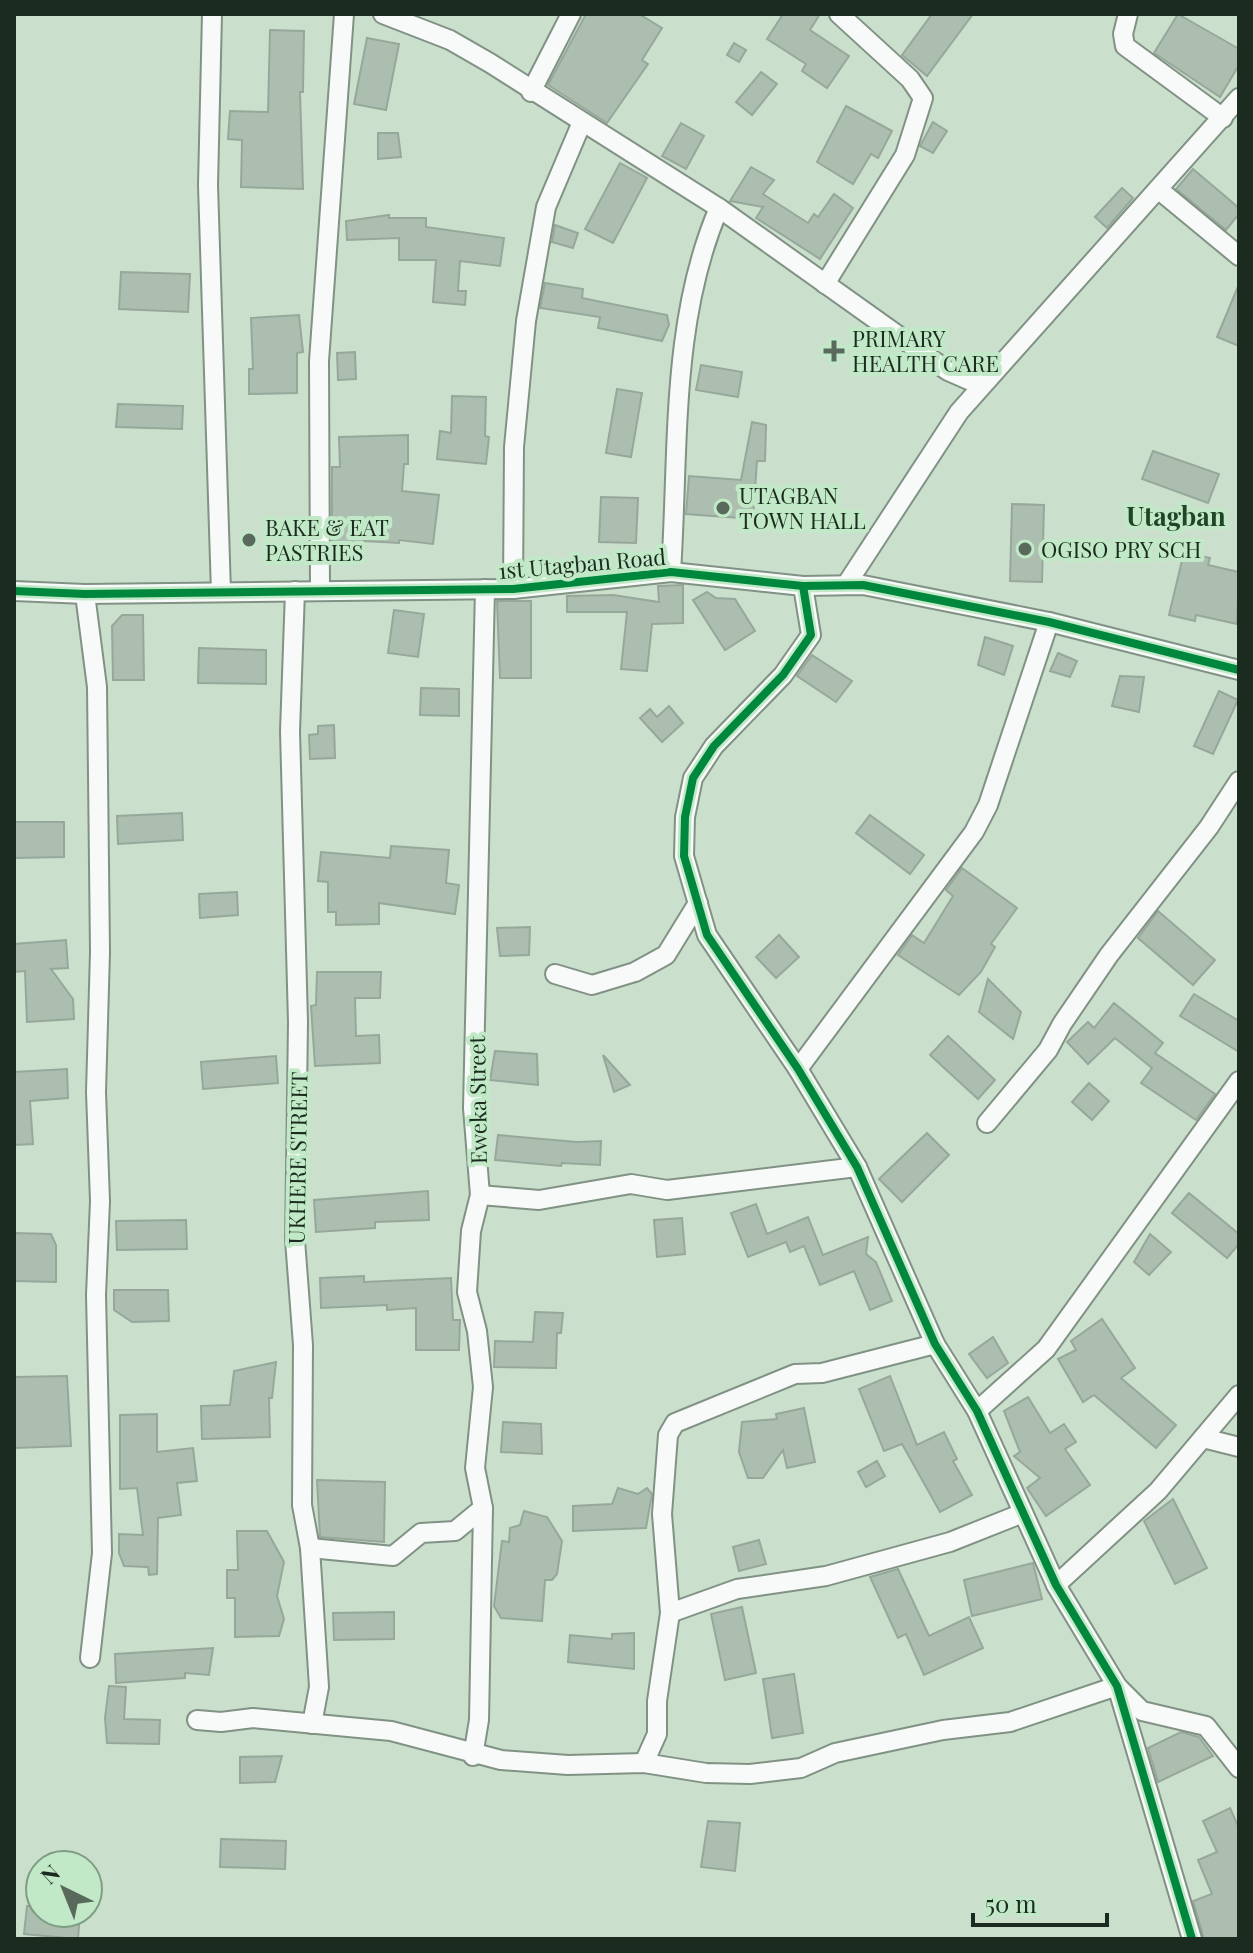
<svg xmlns="http://www.w3.org/2000/svg" width="1253" height="1953" font-family="'Playfair Display',serif">
  <style>
    .building { fill: #acbeaf; stroke: #97a89a; stroke-width: 2 }
    .lines { fill: none; stroke-linecap: round; stroke-linejoin: round }
    .minor-casing { stroke: #819284; stroke-width: 22 }
    .minor { stroke: #f7faf8; stroke-width: 18 }
    .cycleway-casing { stroke: #c1e9c7; stroke-width: 13 }
    .cycleway { stroke: #00873e; stroke-width: 8 }
    .poi-dot { fill: #596a5c; stroke: #c1e9c7; stroke-width: 3 }
    .labels { text-anchor: middle; dominant-baseline: central; stroke-width: 8; stroke-linejoin: round; paint-order: stroke }
    .poi-label { font-size: 22px; fill: #1c2b1f; stroke: #c1e9c7; text-anchor: start }
    .street-label { font-size: 22px; fill: #1c2b1f; stroke: #c1e9c7 }
    .quarter-label { font-size: 26px; font-weight: bold; fill: #214429; stroke: #c1e9c7 }
  </style>
  <rect width="100%" height="100%" fill="#cae0cd"/>
  <g class="building">
    <path d="M586,14h53l23,14 -20,32 6,4 -41,59 -59,-38z"/>
    <path d="M783,14h37l-10,16 39,26 -22,32 -25,-17 4,-7 -39,-25z"/>
    <path d="M932,14h41l-46,62 -25,-21z"/>
    <path d="M1178,14l61,35v16l-19,32 -66,-44z"/>
    <path d="M270,30l34,1 -1,61h-3l3,97 -62,-2 1,-47 -14,-1 2,-28 38,1z"/>
    <path d="M367,38l32,6 -13,66 -32,-6z"/>
    <path d="M734,43l12,7 -7,12 -12,-7z"/>
    <path d="M761,72l16,12 -25,31 -16,-13z"/>
    <path d="M846,106l46,25 -14,27 -7,-4 -18,30 -36,-22z"/>
    <path d="M933,122l14,9 -14,22 -13,-7z"/>
    <path d="M681,123l23,13 -18,33 -24,-13z"/>
    <path d="M378,133h20l3,24 -23,2z"/>
    <path d="M620,163l27,15 -34,65 -28,-14z"/>
    <path d="M751,167l23,13 -11,14 45,29 6,-9 4,3 16,-23 19,14 -33,51 -64,-41 7,-11 -33,-6z"/>
    <path d="M1193,169l46,39v6l-13,16 -50,-41z"/>
    <path d="M1122,188l11,10 -26,30 -12,-11z"/>
    <path d="M389,215v3h37v9l78,11 -4,28 -40,-5 -2,30h8l-1,14 -32,-3 3,-42h-37v-22l-52,2 -1,-19z"/>
    <path d="M555,225l23,8 -5,15 -21,-6z"/>
    <path d="M121,272l69,2 -2,38 -69,-3z"/>
    <path d="M545,283l38,6 -1,9 85,17 2,10 -7,16 -64,-13 2,-11 -60,-9z"/>
    <path d="M1239,284v62l-22,-9z"/>
    <path d="M299,315l4,37 -6,1v40l-48,1v-25h4l-2,-51z"/>
    <path d="M355,352l1,27 -18,1 -1,-27z"/>
    <path d="M701,365l41,7 -4,25 -42,-7z"/>
    <path d="M617,389l25,4 -11,64 -25,-4z"/>
    <path d="M452,396l34,1 -1,39 4,1 -3,27 -49,-5 3,-28 11,2z"/>
    <path d="M118,404l65,2 -1,23 -66,-2z"/>
    <path d="M752,422l14,3 -1,36h-8l-4,58 -67,-5 3,-38 52,4z"/>
    <path d="M408,435v29h-4l-2,27 37,4 -6,49 -34,-4v3l-35,-2v6l-32,-2v-78h8l-1,-30z"/>
    <path d="M1153,451l66,23 -11,29 -66,-24z"/>
    <path d="M601,497l37,1 -2,45 -37,-1z"/>
    <path d="M1012,504l32,1 -2,77 -32,-1z"/>
    <path d="M1184,552l26,6 -2,7 31,7 -2,52 -41,-9 -1,6 -26,-6z"/>
    <path d="M683,585v38l-31,1 -5,47 -26,-2 6,-57h-60v-16l46,-1 46,7 -1,-16z"/>
    <path d="M707,592l9,6 19,1 20,32 -30,19 -32,-50z"/>
    <path d="M497,601h34v77h-31z"/>
    <path d="M394,610l30,4 -6,43 -30,-4z"/>
    <path d="M122,615h21l1,65h-31l-1,-54z"/>
    <path d="M985,637l28,9 -9,29 -26,-10z"/>
    <path d="M199,648l67,2v34l-68,-1z"/>
    <path d="M1058,653l19,8 -7,16 -20,-6z"/>
    <path d="M812,655l40,26 -16,21 -39,-26z"/>
    <path d="M1120,676l24,1 -5,35 -27,-6z"/>
    <path d="M421,688l38,1v27l-39,-1z"/>
    <path d="M1219,691l19,9 -25,54 -19,-8z"/>
    <path d="M669,706l14,17 -21,19 -22,-24 10,-9 7,8z"/>
    <path d="M334,725l1,33 -25,1 -1,-24 9,-1v-8z"/>
    <path d="M182,813l1,27 -65,4 -1,-28z"/>
    <path d="M870,815l54,40 -14,19 -54,-41z"/>
    <path d="M14,822h50v35l-50,1z"/>
    <path d="M391,846l58,4 -3,33 13,2 -4,29 -76,-11v21l-43,1v-13h-8v-30l-10,-1 3,-29 69,6z"/>
    <path d="M962,868l55,40 -26,36 4,3 -14,25 -22,23 -61,-40 14,-20 12,8 29,-47 -7,-6z"/>
    <path d="M237,892l1,23 -38,3 -1,-24z"/>
    <path d="M1158,911l57,49 -22,25 -55,-47z"/>
    <path d="M530,927l-1,28 -29,1 -3,-28z"/>
    <path d="M779,935l20,22 -23,21 -20,-21z"/>
    <path d="M66,940l2,28 -17,1 22,30 1,20 -47,3 -2,-51 -11,1v-28z"/>
    <path d="M317,972h64l-1,26h-25l1,38 23,-1 1,28 -65,3 -4,-60 5,-1z"/>
    <path d="M988,979l33,33 -8,27 -34,-27z"/>
    <path d="M1194,994l45,27v31l-59,-36z"/>
    <path d="M1114,1003l49,40 -8,10 60,41 -19,26 -55,-37 11,-15 -37,-30 -27,26 -21,-22 21,-20 6,6z"/>
    <path d="M948,1036l47,44 -17,19 -48,-44z"/>
    <path d="M495,1051l42,3 1,31 -48,-5z"/>
    <path d="M603,1055l27,30 -16,7z"/>
    <path d="M276,1056l2,27 -75,6 -2,-27z"/>
    <path d="M67,1069l1,29 -38,3 3,43 -19,1v-73z"/>
    <path d="M1089,1083l20,18 -17,19 -20,-18z"/>
    <path d="M927,1133l22,22 -47,47 -23,-23z"/>
    <path d="M498,1135l79,7 24,-1 -1,24 -38,-2 -1,3 -66,-6z"/>
    <path d="M428,1191l1,29 -54,2v6l-59,4 -2,-32z"/>
    <path d="M1189,1193l50,41v10l-12,14 -55,-45z"/>
    <path d="M756,1204l11,30 41,-17 15,38 45,-18 -2,17 10,8 16,39 -22,9 -16,-39 -34,14 -16,-39 -14,6 -4,-10 -38,15 -17,-44z"/>
    <path d="M682,1218l3,36 -28,3 -3,-37z"/>
    <path d="M186,1220l1,29 -70,1 -1,-29z"/>
    <path d="M14,1233l37,1 5,11v37l-42,-1z"/>
    <path d="M1150,1234l21,18 -22,23 -15,-13z"/>
    <path d="M364,1276v6l87,-4 2,42h7l-1,30h-43v-42l-29,2v-5l-66,3 -1,-30z"/>
    <path d="M114,1290h54l1,31 -37,1 -18,-12z"/>
    <path d="M535,1312l28,1 -2,20h-4l-1,35 -62,-1 1,-26 38,1z"/>
    <path d="M1102,1319l33,49 -14,10 55,47 -20,23 -62,-53 -11,7 -25,-43 18,-9 -5,-9z"/>
    <path d="M993,1337l15,26 -21,15 -18,-24z"/>
    <path d="M276,1362l-4,36h-3l1,39 -68,2 -1,-33 29,-1 4,-34z"/>
    <path d="M67,1376l4,70 -57,2v-71z"/>
    <path d="M890,1376l27,69 27,-13 13,27 -4,2 19,34 -32,17 -38,-68 -18,7 -25,-62z"/>
    <path d="M1028,1397l22,36 14,-9 12,18 -11,7 25,36 -44,31 -19,-28 13,-10 -26,-22 6,-4 -16,-41z"/>
    <path d="M804,1408l11,54 -28,6 -4,-18 -20,28h-15l-9,-26 3,-30 35,-3 -1,-5z"/>
    <path d="M157,1414v38l36,-4 4,33 -20,2 4,32 -23,3 -1,56 -8,1 -1,-8 -24,-1 -5,-13v-19l24,1 -6,-47 -17,1v-74z"/>
    <path d="M503,1422l38,2 1,30 -41,-2z"/>
    <path d="M877,1461l8,15 -19,11 -8,-15z"/>
    <path d="M317,1480l68,2 -1,60 -64,-5z"/>
    <path d="M618,1488l20,6 9,-6 5,6 -6,34 -73,3v-25l39,-2z"/>
    <path d="M1173,1499l34,69 -32,16 -31,-63z"/>
    <path d="M524,1511l23,6 15,24 -5,33 -5,6h-7l-3,41 -41,-3 -7,-12 8,-65 7,1 1,-14 10,-3z"/>
    <path d="M237,1531h30l17,31 -7,34 7,23 -5,17 -44,1v-39h-8v-28h11z"/>
    <path d="M759,1540l7,24 -27,7 -6,-24z"/>
    <path d="M1033,1563l9,36 -70,17 -8,-36z"/>
    <path d="M898,1569l31,67 40,-19 14,31 -59,27 -18,-41 -8,4 -28,-61z"/>
    <path d="M742,1607l14,66 -31,7 -14,-66z"/>
    <path d="M394,1612v27l-60,1 -1,-27z"/>
    <path d="M634,1633v36l-66,-7 2,-27 42,4v-5z"/>
    <path d="M213,1648l-4,27 -24,-2v5l-69,5 -1,-29z"/>
    <path d="M794,1674l9,59 -31,5 -9,-59z"/>
    <path d="M109,1686l17,1 -2,32 36,1 -1,24 -52,-1 -2,-25z"/>
    <path d="M1181,1732l18,5 14,19 -55,26 -10,-34z"/>
    <path d="M282,1756l-7,26 -35,1v-26z"/>
    <path d="M1230,1808l9,20v111h-35l-11,-38 19,-7 -14,-34 19,-8 -14,-31z"/>
    <path d="M708,1821l32,2 -5,48 -34,-4z"/>
    <path d="M221,1839l65,2 -1,28 -65,-2z"/>
    <path d="M27,1906l13,1v6h40l-2,26 -54,-5z"/>
  </g>
  <g class="lines">
    <g class="minor-casing">
      <g id="minor">
        <path d="M212,14l-4,171 13,407"/>
        <path d="M383,14l67,26 40,23 229,145 229,163 32,14"/>
        <path d="M1128,14l-5,20 2,12 98,72"/>
        <path d="M531,92l40,-78"/>
        <path d="M1158,189l81,67"/>
        <path d="M825,284l80,-129 18,-57 -13,-19 -71,-65"/>
        <path d="M671,572c8,-121 -1,-251 48,-364"/>
        <path d="M846,585l113,-173 280,-314"/>
        <path d="M803,586l8,49 -28,40 -69,71 -21,32 -8,39 -1,39 23,79 91,134 59,98 78,177 42,67 79,174 61,101 75,253"/>
        <path d="M513,589l1,-142 12,-126 20,-114 36,-85"/>
        <path d="M14,591l71,3 428,-5 158,-17 132,14 60,-1 186,37 190,48"/>
        <path d="M295,591l-5,140 8,291 -3,218 8,105 -1,160 8,43 9,139 -7,37"/>
        <path d="M320,591l-1,-230 25,-347"/>
        <path d="M85,594l12,93 3,265 -4,140 4,109 -4,94 6,258 -12,105"/>
        <path d="M555,974l37,11 43,-13 31,-17 32,-52"/>
        <path d="M798,1069l176,-237 14,-27 61,-183"/>
        <path d="M987,1123l61,-73 14,-26 47,-69 100,-128 30,-46"/>
        <path d="M480,1195l59,5 92,-16 36,6 190,-23"/>
        <path d="M977,1411l69,-62 193,-268"/>
        <path d="M1203,1438l36,9"/>
        <path d="M310,1548l83,8 28,-23 34,-2 28,-23"/>
        <path d="M1056,1585l102,-94 81,-96"/>
        <path d="M670,1613l67,-24 89,-13 124,-34 73,-29"/>
        <path d="M197,1720l24,2 32,-4 138,13 110,29 67,5 76,-2 62,10 44,1 51,-6 34,-15 108,-23 67,-8 107,-36 25,25 64,15 33,42"/>
        <path d="M473,1756l6,-36 4,-212 -8,-40 8,-81 -6,-56 -10,-39 4,-61 9,-36 -7,-87 12,-519"/>
        <path d="M644,1763l13,-29v-33l13,-88 -8,-99 6,-79 7,-12 120,-49 27,-1 113,-29"/>
      </g>
    </g>
    <use href="#minor" class="minor"/>
    <g class="cycleway-casing">
      <g id="cycleway">
        <path d="M803,586l8,49 -28,40 -69,71 -21,32 -8,39 -1,39 23,79 91,134 59,98 78,177 42,67 79,174 61,101 75,253"/>
        <path d="M14,591l71,3 428,-5 158,-17 132,14 60,-1 186,37 190,48"/>
      </g>
    </g>
    <use href="#cycleway" class="cycleway"/>
  </g>
  <g class="poi-dot">
    <path d="M830 339h8v8h8v8h-8v8h-8v-8h-8v-8h8z"/>
    <circle cx="723" cy="508" r="8"/>
    <circle cx="249" cy="540" r="8"/>
    <circle cx="1025" cy="549" r="8"/>
  </g>
  <g class="labels">
    <g class="poi-label">
      <text x="852" y="338">PRIMARY<tspan x="852" dy="25">HEALTH CARE</tspan></text>
      <text x="739" y="495">UTAGBAN<tspan x="739" dy="25">TOWN HALL</tspan></text>
      <text x="265" y="527">BAKE &amp; EAT<tspan x="265" dy="25">PASTRIES</tspan></text>
      <text x="1041" y="549">OGISO PRY SCH</text>
    </g>
    <g class="street-label">
      <text transform="translate(582 563) rotate(-5)">1st Utagban Road</text>
      <text transform="translate(477 1100) rotate(-91)">Eweka Street</text>
      <text transform="translate(297 1158) rotate(-89)">UKHERE STREET</text>
    </g>
    <g class="quarter-label">
      <text x="1176" y="515">Utagban</text>
    </g>
  </g>
  <rect width="1253" height="1953" fill="none" stroke="#1c2b1f" stroke-width="32"/>
  <g transform="translate(64 1889) rotate(317)"><circle r="38" fill="#c1e9c7" stroke="#7f9d84" stroke-width="2"/>
  <path d="M0-6L14 30L0 20L-14 30Z" fill="#596a5c"/>
  <text y="-12" font-size="22" font-weight="bold" text-anchor="middle" fill="#1c2b1f">N</text>
  </g>
  <path d="M973 1913v12h134v-12" fill="none" stroke="#1c2b1f" stroke-width="4"/>
  <text x="985" y="1913" font-size="24" fill="#1c2b1f" stroke="#c1e9c7" stroke-width="6" paint-order="stroke">50 m</text>
</svg>
